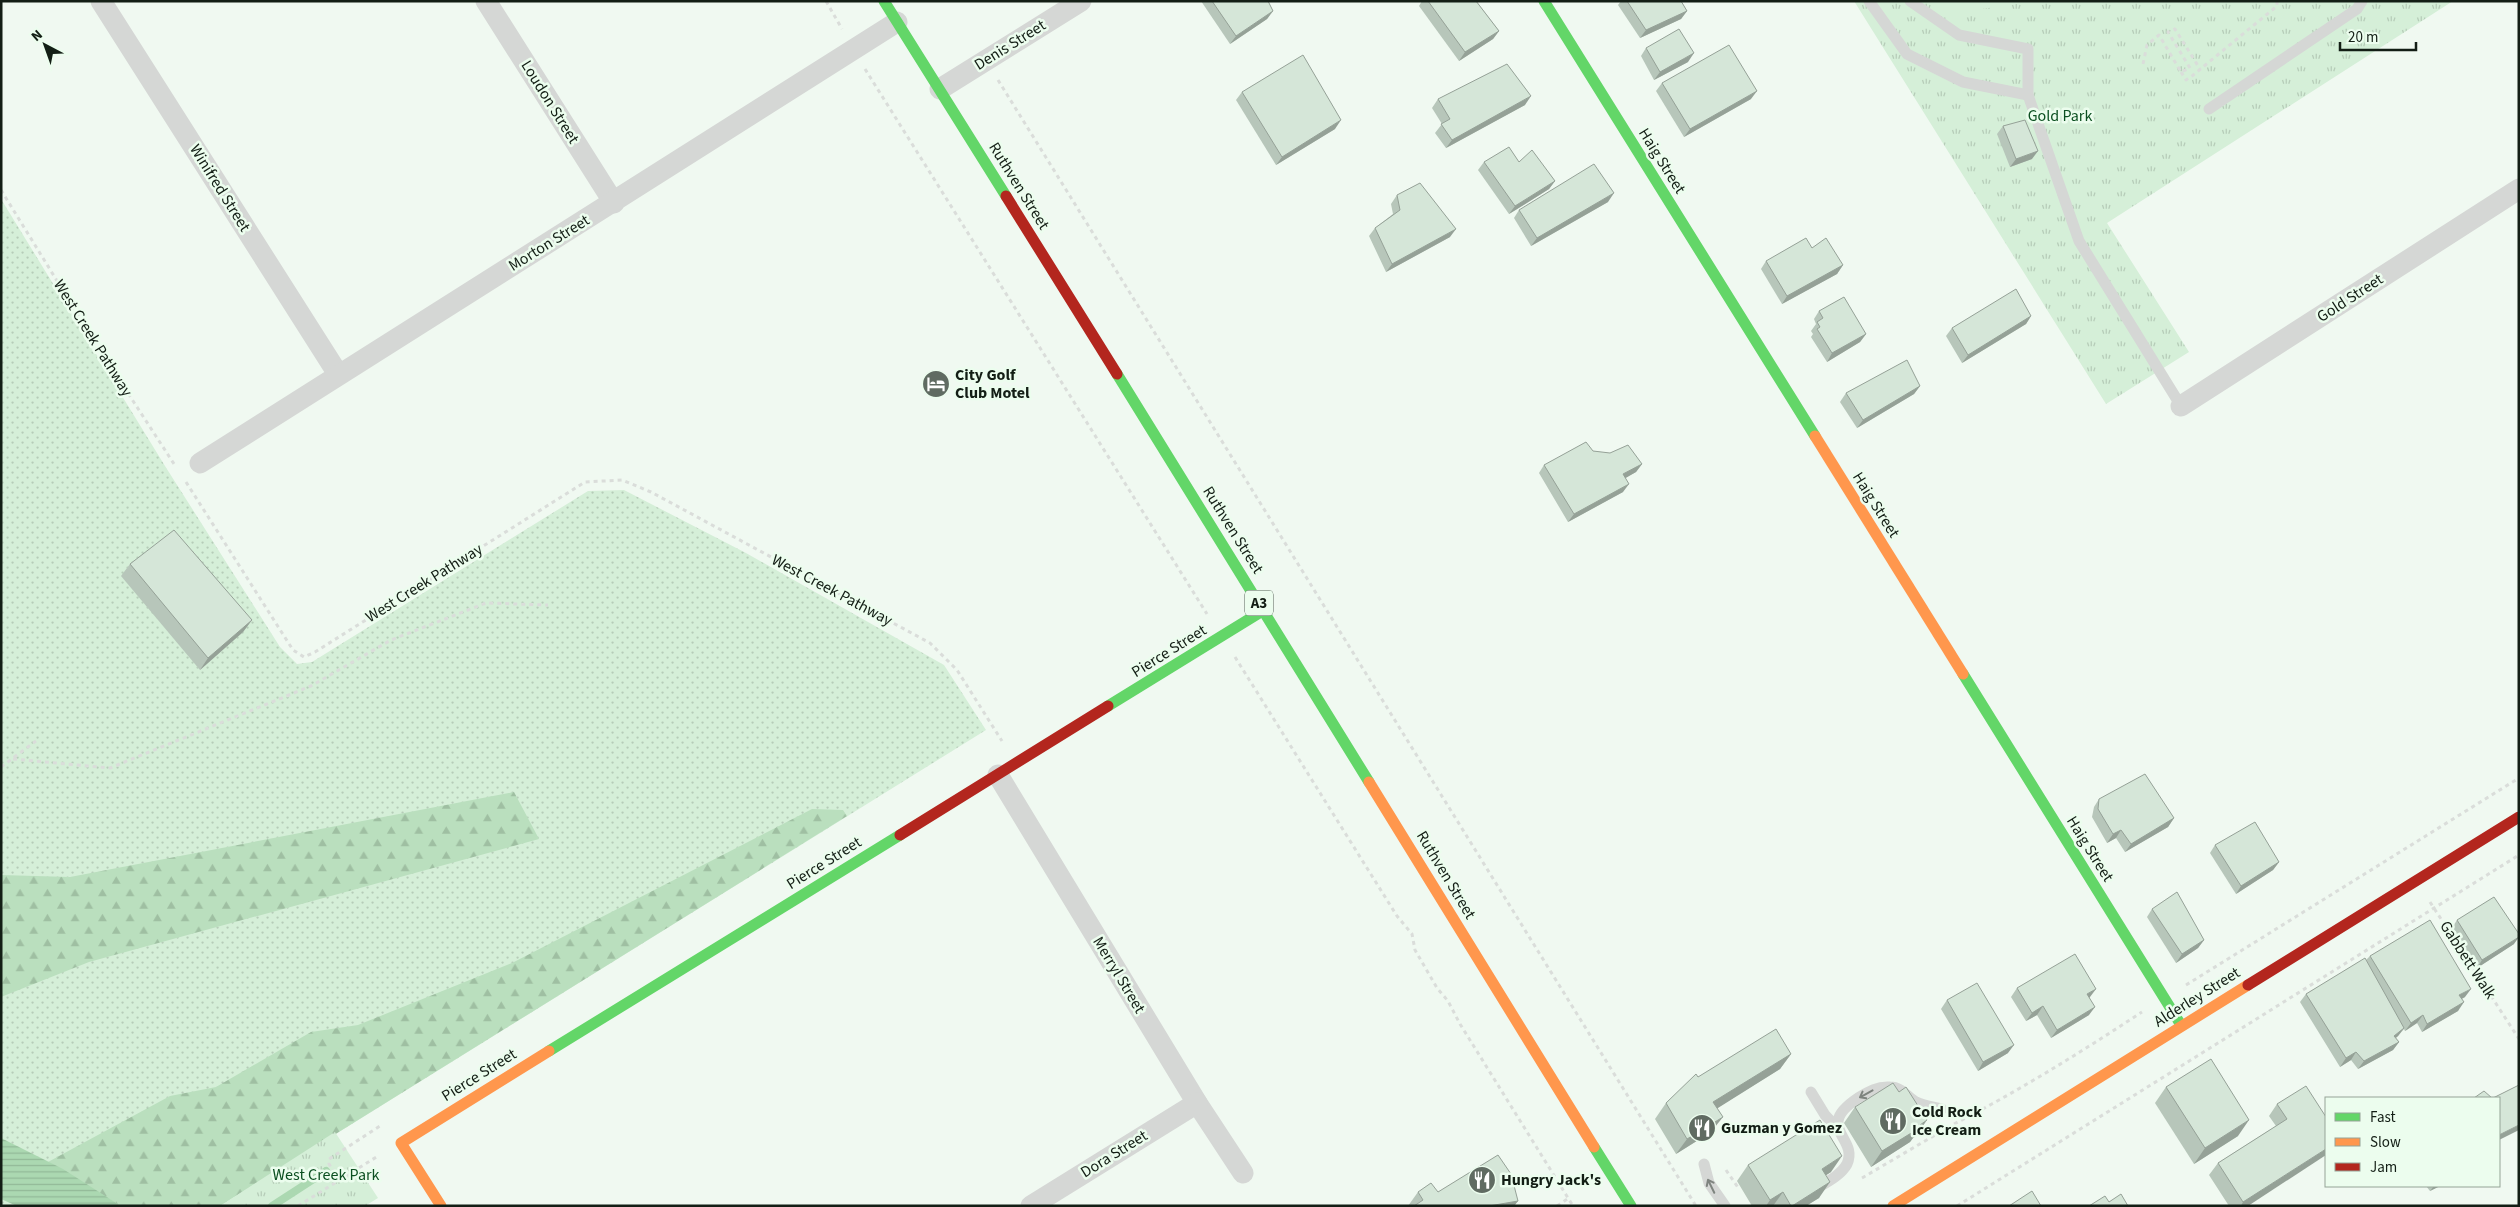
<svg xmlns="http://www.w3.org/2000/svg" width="2520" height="1207" font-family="'Source Sans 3',sans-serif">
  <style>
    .grass { fill: url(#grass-dots) }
    .forest { fill: url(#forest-firs) }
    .park { fill: url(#park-tufts) }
    .pitch { fill: #d5efd8 }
    .water { fill: url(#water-rules) }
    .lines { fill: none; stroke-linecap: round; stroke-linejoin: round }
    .stream { stroke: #abd8b1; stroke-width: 8 }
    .path { stroke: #daddda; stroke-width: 3; stroke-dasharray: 4 4; stroke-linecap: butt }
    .lane { stroke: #d5d7d5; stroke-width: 11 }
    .street { stroke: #d5d7d5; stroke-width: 21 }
    .fast { stroke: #63d668; stroke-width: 11 }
    .slow { stroke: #ff974d; stroke-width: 11 }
    .jam { stroke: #b3261e; stroke-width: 11 }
    .wall { fill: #b7c6ba }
    .shaded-wall { fill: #95a197 }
    .building { fill: #d5e6d8; stroke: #95a197 }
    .oneway { stroke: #7e847f }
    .labels { text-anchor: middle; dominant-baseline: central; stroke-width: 5; stroke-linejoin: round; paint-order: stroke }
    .shield { fill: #ecfdee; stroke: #546156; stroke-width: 1 }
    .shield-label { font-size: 15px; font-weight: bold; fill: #131e15 }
    .street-label { font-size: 16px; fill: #131e15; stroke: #ecfdee }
    .park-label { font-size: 16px; fill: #0c5021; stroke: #ecfdee }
    .poi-label { font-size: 16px; font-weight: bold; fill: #131e15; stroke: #ecfdee; text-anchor: start }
  </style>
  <defs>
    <pattern id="grass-dots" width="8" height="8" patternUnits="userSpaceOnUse" patternTransform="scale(1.25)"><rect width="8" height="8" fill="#d5efd8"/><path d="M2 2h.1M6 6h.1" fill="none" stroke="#b6ccb8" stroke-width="1.8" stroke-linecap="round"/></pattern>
    <pattern id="forest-firs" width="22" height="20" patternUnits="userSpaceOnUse" patternTransform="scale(1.25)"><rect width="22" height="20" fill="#badfbe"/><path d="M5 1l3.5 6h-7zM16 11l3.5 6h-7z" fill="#9fbfa2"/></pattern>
    <pattern id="park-tufts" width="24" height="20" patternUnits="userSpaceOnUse" patternTransform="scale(1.25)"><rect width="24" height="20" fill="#d5efd8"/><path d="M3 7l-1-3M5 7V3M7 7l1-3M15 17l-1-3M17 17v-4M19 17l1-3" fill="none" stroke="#b6ccb8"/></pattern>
    <pattern id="water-rules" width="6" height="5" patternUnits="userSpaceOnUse" patternTransform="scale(1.25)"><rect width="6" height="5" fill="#abd8b1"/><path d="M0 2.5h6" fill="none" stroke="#92b997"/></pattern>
  </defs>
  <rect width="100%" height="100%" fill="#f0f9f1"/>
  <path class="grass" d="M1,199l164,267 115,181 17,17 15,-2 276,-171 36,-1 122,63 198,112 42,65 -766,476h-219z"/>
  <g class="forest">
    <path d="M514,792l25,47 -450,123 -88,35v-122l69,2z"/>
    <path d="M812,809l31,1 4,6 -627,390h-99l-73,-44 122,-66 46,-9 95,-55 47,-7 154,-62z"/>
  </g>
  <g class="park">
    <path d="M1854,1h599l-346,222 82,129 -83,52z"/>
    <path d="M335,1132l43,66 -13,8h-145z"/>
  </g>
  <path class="pitch" d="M1945,1h92l-62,9h-25z"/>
  <path class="water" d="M1,1138l62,31 58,37h-104l-16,-7z"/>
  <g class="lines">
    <path class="stream" d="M272,1206l54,-35"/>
    <g class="path">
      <path d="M826,1l16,28"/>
      <path d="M2143,64l4,-19 12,-10 22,37 9,-4 -22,-36 7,-3 25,40"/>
      <path d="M865,69l342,545"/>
      <path d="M2181,72l5,8 6,-4 85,-70v-5"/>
      <path d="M998,80l698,1126"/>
      <path d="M1,190l95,154 80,123"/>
      <path d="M186,482l107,168 11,7 11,-5 270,-170 37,-2 29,12 279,151 27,27 45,71"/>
      <path d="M1235,657l162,259 15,18 3,16 22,38 11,13 12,23 113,182"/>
      <path d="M13,759l97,9 201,-82 80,-46 95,-37 62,2"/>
      <path d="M1,767l35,-26"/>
      <path d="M2430,902l89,137"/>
      <path d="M2186,985l333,-207"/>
      <path d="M1954,1124c65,-33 127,-72 188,-112"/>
      <path d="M1726,1170l13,19"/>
      <path d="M1862,1178l85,-50"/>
      <path d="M339,1180l-10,-16v-5l51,-33"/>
      <path d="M298,1206l80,-50"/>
      <path d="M1557,1206l12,-8"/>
      <path d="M1957,1206l562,-351"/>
    </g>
    <g class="lane">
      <path d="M1869,1l38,53 56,28 65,13"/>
      <path d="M1910,1l49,34 69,14v46l51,146 102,165"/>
      <path d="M2209,109l148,-100 5,-8"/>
      <path d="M1811,1092l14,23 13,14"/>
      <path d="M1704,1164l5,19 16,23"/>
      <path d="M1817,1188c10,-6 24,-13 30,-24 12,-27 -34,-36 11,-66 10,-6 20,-12 32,-11 12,0 17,10 26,15 8,4 18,5 26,7"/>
    </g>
    <g class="street">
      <path d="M101,1l237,373"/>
      <path d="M486,1l128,202"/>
      <path d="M940,89l141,-88"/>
      <path d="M2181,406l338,-217"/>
      <path d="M200,463l697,-441"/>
      <path d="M998,775l199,328 46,70"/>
      <path d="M1031,1206l166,-103"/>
    </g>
    <g class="fast">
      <path d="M884,1l122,195"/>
      <path d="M1544,1l271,435"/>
      <path d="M1117,374l252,408"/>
      <path d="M1963,674l218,351"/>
      <path d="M1108,706l156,-96"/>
      <path d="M549,1051l351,-216"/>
      <path d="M1594,1147l37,59"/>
    </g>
    <g class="slow">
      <path d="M1815,436l148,238"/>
      <path d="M1369,782l225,365"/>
      <path d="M441,1206l-40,-63 148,-92"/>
      <path d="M1893,1206l355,-221"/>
    </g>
    <g class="jam">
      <path d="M1006,196l111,178"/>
      <path d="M900,835l208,-129"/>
      <path d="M2248,985l271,-168"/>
    </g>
  </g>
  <g class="wall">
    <path d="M1201,1h67l5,10 -6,8 -37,25z"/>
    <path d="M1422,1h54l23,30 -6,8 -34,22 -40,-55z"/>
    <path d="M1621,1h60l6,10 -6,8 -41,19 -22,-33z"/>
    <path d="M1646,48l42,14 -34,18 -13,-24z"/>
    <path d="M1662,83l89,16 -67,38 -28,-46z"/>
    <path d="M1242,92l93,37 -59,36 -40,-65z"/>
    <path d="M1438,99l87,6 -79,43 -11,-15 7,-9 -10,-16z"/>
    <path d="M2003,126l29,33 -22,8 -13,-33z"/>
    <path d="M1484,162l71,19 -6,8 -40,25 -31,-44z"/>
    <path d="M1397,195l53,42 -64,35 -17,-36 6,-8 18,-14 -2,-10z"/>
    <path d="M1608,202l-77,44 -17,-28 5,-8z"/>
    <path d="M1766,261l77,4 -6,9 -55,30 -21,-35z"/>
    <path d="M1819,311l47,23 -6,8 -33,20 -16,-25 2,-3 -2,-3 5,-7 -2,-5z"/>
    <path d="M2031,316l-5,8 -64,39 -16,-27 6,-8z"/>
    <path d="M1920,386l-6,8 -57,34 -17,-26 6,-9z"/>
    <path d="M1593,451l49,13 -6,8 -11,6 -2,14 -55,30 -29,-49 5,-8z"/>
    <path d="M130,564l122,56 -9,12 -43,38 -79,-94z"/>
    <path d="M2099,799l75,19 -6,9 -43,25 -9,-14 -9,5 -15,-26 2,-10z"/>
    <path d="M2215,845l64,17 -6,8 -37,24 -26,-41z"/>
    <path d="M2152,909l52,31 -6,8 -22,15 -29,-46z"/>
    <path d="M2457,920l57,24 -37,24 -25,-40z"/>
    <path d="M2370,956l95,41 -3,2 -4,12 -36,21 -5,-9 -12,8 -1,-2 -6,7 -2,2 3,4 -6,8 -35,19 -7,-9 -11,7 -40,-65 6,-8 60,-34z"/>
    <path d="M2017,988l73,9v1l-1,17 -38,23 -14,-23 -11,6 -15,-24z"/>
    <path d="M1947,1000l61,53 -30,18 -37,-62z"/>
    <path d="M1791,1054l-11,15 -63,39 -6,24 -35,22 -21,-35 11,-16 32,-26z"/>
    <path d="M2166,1087l72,49 -44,28 -39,-61z"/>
    <path d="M2277,1104l49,13 -78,89h-19l-20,-31 9,-12 58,-37 -7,-10z"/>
    <path d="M1855,1107l61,29 -3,2 -3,4 -39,25 -27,-44z"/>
    <path d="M1748,1165l83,7 -5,3 -7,23 -13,8h-54l-15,-25z"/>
    <path d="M2426,1186h14l-10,5z"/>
    <path d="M1418,1192h20l80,9 -4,5h-106z"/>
  </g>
  <g class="shaded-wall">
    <path d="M1273,11l-6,8 -37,25 6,-8z"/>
    <path d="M1687,11l-6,8 -41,19 6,-8z"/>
    <path d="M1499,31l-6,8 -34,22 6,-9z"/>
    <path d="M1694,53l-6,9 -34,18 6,-8z"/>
    <path d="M1757,91l-6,8 -67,38 6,-8z"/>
    <path d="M1531,96l-6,9 -79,43 6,-8z"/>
    <path d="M1341,120l-6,9 -59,36 6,-8z"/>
    <path d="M2038,151l-6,8 -22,8 6,-8z"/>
    <path d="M1555,181l-6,8 -40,25 6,-8z"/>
    <path d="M1614,193l-6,9 -77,44 6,-8z"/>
    <path d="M1456,229l-6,8 -64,35 6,-8z"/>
    <path d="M1843,265l-6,9 -55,30 5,-8z"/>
    <path d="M2031,316l-5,8 -64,39 6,-8z"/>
    <path d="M1866,334l-6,8 -33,20 5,-9z"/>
    <path d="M1920,386l-6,8 -57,34 6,-8z"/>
    <path d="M1642,464l-6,8 -19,11 6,-9z"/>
    <path d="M1629,484l-6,8 -55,30 6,-8z"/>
    <path d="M252,620l-9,12 -43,38 8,-12z"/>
    <path d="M2174,818l-6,9 -43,25 6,-8z"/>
    <path d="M2121,830l-5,8 -9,5 6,-9z"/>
    <path d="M2279,862l-6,8 -37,24 5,-8z"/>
    <path d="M2519,937l-5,7 -37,24 5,-8z"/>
    <path d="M2204,940l-6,8 -22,15 6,-9z"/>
    <path d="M2096,989l-6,8 -8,6 5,-9z"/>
    <path d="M2471,989l-6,8 -12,6 6,-8z"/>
    <path d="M2464,1002l-6,9 -36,21 5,-8z"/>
    <path d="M2043,1006l-6,9 -11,6 6,-8z"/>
    <path d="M2095,1007l-6,8 -38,23 6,-8z"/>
    <path d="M2423,1015l-6,8 -12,8 6,-8z"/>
    <path d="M2404,1028l-6,8 -10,8 6,-8z"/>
    <path d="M2399,1042l-6,8 -35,19 6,-8z"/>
    <path d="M2014,1045l-6,8 -30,18 5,-9z"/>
    <path d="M2356,1052l-5,8 -11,7 6,-9z"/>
    <path d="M1791,1054l-11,15 -78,49 11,-16z"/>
    <path d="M1723,1117l-12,15 -35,22 11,-15z"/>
    <path d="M1927,1120l-11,16 -3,2 -3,4 -39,25 11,-16z"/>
    <path d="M2249,1120l-11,16 -44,28 11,-16z"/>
    <path d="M2519,1125v5l-20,10v-5z"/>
    <path d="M2326,1149v6l-78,51h-7l2,-4z"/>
    <path d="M1842,1156l-11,16 -20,13 11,-16z"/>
    <path d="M1830,1182l-11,16 -13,8h-14z"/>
    <path d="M2434,1186h6l-10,5z"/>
    <path d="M1783,1192l-10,14h-7l4,-6z"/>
    <path d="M1518,1201l-4,5h-25z"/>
  </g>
  <g class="building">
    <path d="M1212,1h56l5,10 -37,25z"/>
    <path d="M1428,1h48l23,30 -34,21z"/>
    <path d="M1627,1h54l6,10 -41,19z"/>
    <path d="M1679,29l15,24 -34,19 -14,-24z"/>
    <path d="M1729,45l28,46 -67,38 -28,-46z"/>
    <path d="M1303,55l38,65 -59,37 -40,-65z"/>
    <path d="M1507,64l24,32 -79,44 -11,-16 9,-5 -12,-20z"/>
    <path d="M2025,120l13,31 -22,8 -13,-33z"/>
    <path d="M1509,147l10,15 13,-12 23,31 -40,25 -31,-44z"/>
    <path d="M1594,164l20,29 -77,45 -18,-28z"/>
    <path d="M1420,183l36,46 -64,35 -17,-36 25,-18 -3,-15z"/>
    <path d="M1806,238l6,10 14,-10 17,27 -56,31 -21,-35z"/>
    <path d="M2016,289l15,27 -63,39 -16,-27z"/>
    <path d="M1844,297l22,37 -34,19 -15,-24 3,-2 -3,-5 6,-4 -4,-7z"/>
    <path d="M1907,360l13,26 -57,34 -17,-27z"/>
    <path d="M1586,442l7,9 17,2 18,-8 14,19 -19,10 6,10 -55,30 -30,-49z"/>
    <path d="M174,530l78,90 -44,38 -78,-94z"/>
    <path d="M2145,774l29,44 -43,26 -10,-14 -8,4 -15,-25 1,-10z"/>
    <path d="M2255,822l24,40 -38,24 -26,-41z"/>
    <path d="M2177,892l27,48 -22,14 -30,-45z"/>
    <path d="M2494,897l25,37v3l-37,23 -25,-40z"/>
    <path d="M2430,920l41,69 -12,6 5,7 -37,22 -4,-9 -12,8 -41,-67z"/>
    <path d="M2075,954l21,35 -9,5 8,13 -38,23 -14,-24 -11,7 -15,-25z"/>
    <path d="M2365,958l39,70 -10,8 5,6 -35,19 -8,-9 -10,6 -40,-64z"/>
    <path d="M1977,983l37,62 -31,17 -36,-62z"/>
    <path d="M1776,1029l15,25 -78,48 10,15 -36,22 -21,-36 30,-29 2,3z"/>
    <path d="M2211,1059l38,61 -44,28 -39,-61z"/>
    <path d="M1893,1083l6,9 7,-5 21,33 -7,5 1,2 -39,24 -27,-44z"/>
    <path d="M2519,1085v40l-20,10v-37h-6z"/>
    <path d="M2306,1086l20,31v32l-83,53 -25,-39 69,-44 -10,-15z"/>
    <path d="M2484,1091l8,7h-18z"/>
    <path d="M1820,1120l22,36 -20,13 8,13 -38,24h-1l-8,-14 -13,8 -22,-35z"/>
    <path d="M1498,1155l13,19 7,27 -29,5h-75l9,-6 -5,-8 13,-9 7,9z"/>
    <path d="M2032,1191l9,15h-32z"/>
    <path d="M2121,1194l7,12h-39l16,-10 4,6z"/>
  </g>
  <defs><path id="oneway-shaft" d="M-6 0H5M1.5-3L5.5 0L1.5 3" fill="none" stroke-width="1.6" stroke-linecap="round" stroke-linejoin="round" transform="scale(1.25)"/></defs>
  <g class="oneway">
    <use href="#oneway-shaft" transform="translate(1866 1094) rotate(151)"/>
    <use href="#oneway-shaft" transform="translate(1711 1186) rotate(-116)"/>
  </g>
  <defs>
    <g id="hotel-disc" transform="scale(1.4375)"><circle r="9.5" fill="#606b62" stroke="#ecfdee"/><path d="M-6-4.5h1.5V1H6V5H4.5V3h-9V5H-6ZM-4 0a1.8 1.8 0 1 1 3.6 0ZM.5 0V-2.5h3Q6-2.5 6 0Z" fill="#fff"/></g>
    <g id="restaurant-disc" transform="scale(1.4375)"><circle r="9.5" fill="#606b62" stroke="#ecfdee"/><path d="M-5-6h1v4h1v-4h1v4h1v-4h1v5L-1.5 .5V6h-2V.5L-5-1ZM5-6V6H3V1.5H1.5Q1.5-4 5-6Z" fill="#fff"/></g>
  </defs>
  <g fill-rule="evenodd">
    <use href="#hotel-disc" x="936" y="384"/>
    <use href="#restaurant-disc" x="1893" y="1121"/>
    <use href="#restaurant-disc" x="1702" y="1128"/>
    <use href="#restaurant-disc" x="1482" y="1180"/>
  </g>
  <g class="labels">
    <rect class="shield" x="1245" y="590.5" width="28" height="25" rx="4"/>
    <g class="shield-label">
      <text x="1259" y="603">A3</text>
    </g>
    <g class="street-label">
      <text transform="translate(1010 45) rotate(-32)">Denis Street</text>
      <text transform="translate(550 102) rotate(58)">Loudon Street</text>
      <text transform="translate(1662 161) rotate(58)">Haig Street</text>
      <text transform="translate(1019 186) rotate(58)">Ruthven Street</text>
      <text transform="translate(220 188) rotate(58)">Winifred Street</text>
      <text transform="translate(549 243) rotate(-32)">Morton Street</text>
      <text transform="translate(2350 298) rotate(-33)">Gold Street</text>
      <text transform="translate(93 338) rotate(58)">West Creek Pathway</text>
      <text transform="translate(1876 505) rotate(58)">Haig Street</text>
      <text transform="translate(1233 530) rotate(58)">Ruthven Street</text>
      <text transform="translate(424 583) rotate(-32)">West Creek Pathway</text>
      <text transform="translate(832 590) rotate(28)">West Creek Pathway</text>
      <text transform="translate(1169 651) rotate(-32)">Pierce Street</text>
      <text transform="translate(2090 849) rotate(58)">Haig Street</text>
      <text transform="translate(824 863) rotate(-32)">Pierce Street</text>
      <text transform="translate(1446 875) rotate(59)">Ruthven Street</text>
      <text transform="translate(2468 960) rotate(57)">Gabbett Walk</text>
      <text transform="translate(1119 975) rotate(59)">Merryl Street</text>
      <text transform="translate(2197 997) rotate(-32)">Alderley Street</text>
      <text transform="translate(479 1075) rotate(-32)">Pierce Street</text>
      <text transform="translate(1114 1154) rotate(-32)">Dora Street</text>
    </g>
    <g class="park-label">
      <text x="2060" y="116">Gold Park</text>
      <text x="326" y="1175">West Creek Park</text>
    </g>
    <g class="poi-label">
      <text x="955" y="375">City Golf<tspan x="955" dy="18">Club Motel</tspan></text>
      <text x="1912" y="1112">Cold Rock<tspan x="1912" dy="18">Ice Cream</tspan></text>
      <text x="1721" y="1128">Guzman y Gomez</text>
      <text x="1501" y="1180">Hungry Jack's</text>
    </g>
  </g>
  <rect width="2520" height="1207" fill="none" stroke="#131e15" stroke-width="5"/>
  <rect x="2325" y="1097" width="175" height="90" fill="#ecfdee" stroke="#95a497"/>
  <rect x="2335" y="1113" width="25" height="8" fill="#63d668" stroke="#95a497"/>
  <text x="2370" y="1122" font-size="15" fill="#131e15">Fast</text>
  <rect x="2335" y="1138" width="25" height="8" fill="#ff974d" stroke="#95a497"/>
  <text x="2370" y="1147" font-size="15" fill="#131e15">Slow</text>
  <rect x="2335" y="1163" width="25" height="8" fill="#b3261e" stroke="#95a497"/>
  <text x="2370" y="1172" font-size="15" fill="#131e15">Jam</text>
  <g transform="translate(45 45) rotate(319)" stroke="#ecfdee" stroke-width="4" paint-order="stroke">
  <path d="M0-4L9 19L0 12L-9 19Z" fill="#131e15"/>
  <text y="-8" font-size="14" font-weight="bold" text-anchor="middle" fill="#131e15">N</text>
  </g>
  <path d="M2340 42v8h76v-8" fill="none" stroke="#131e15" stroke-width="2.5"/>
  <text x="2348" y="42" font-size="15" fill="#131e15" stroke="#ecfdee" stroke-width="4" paint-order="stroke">20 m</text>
</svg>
